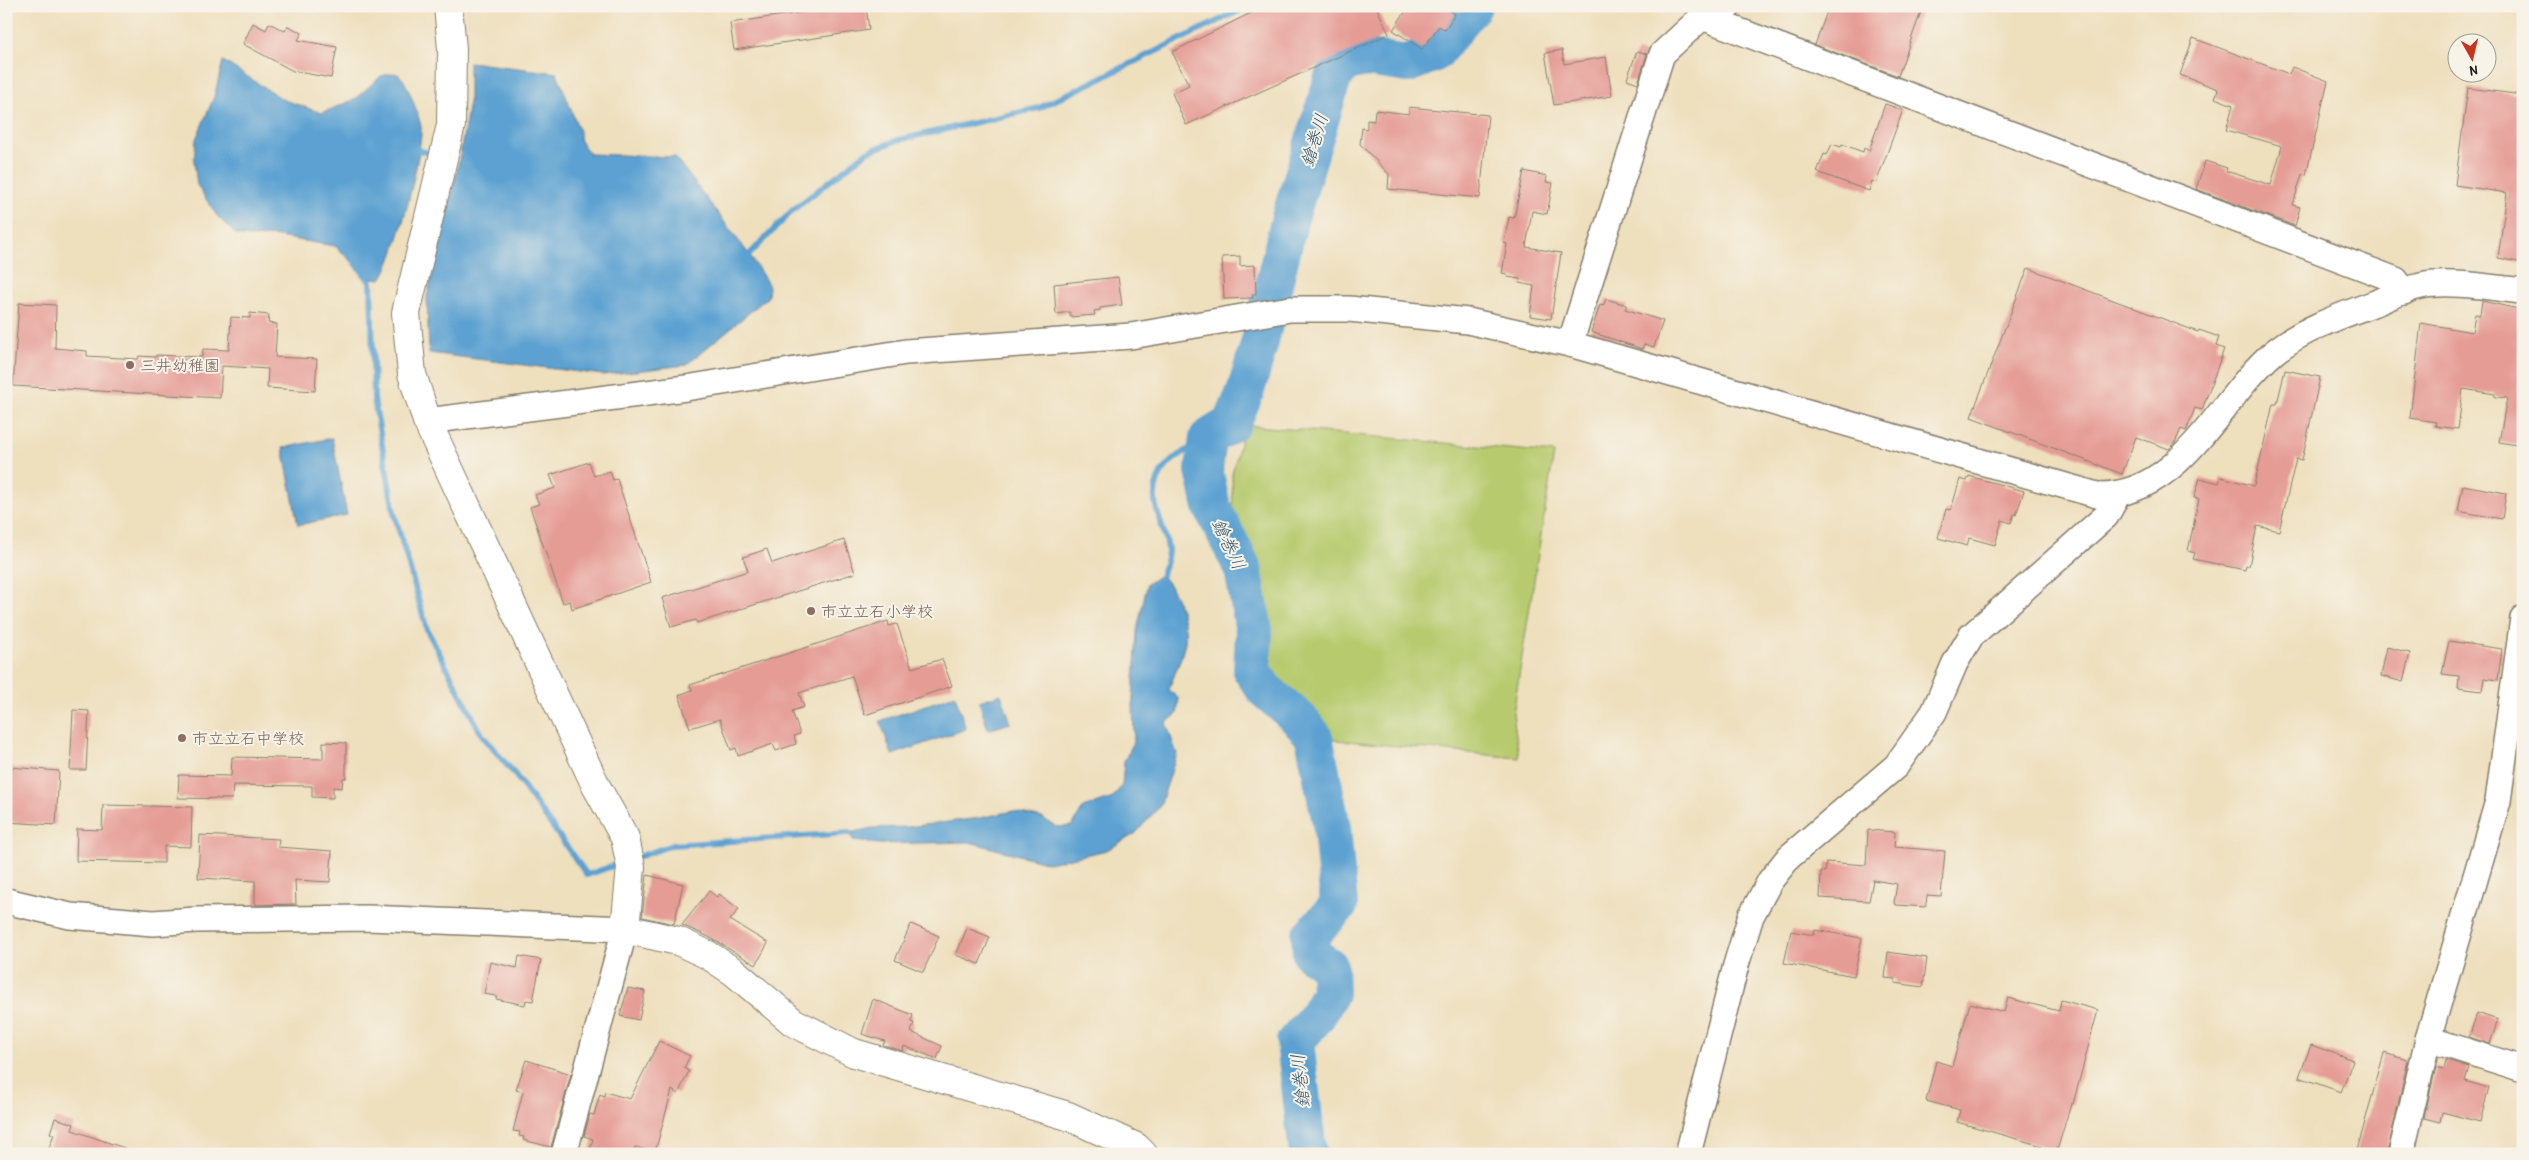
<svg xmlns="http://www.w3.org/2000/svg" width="2529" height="1160" font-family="'Patrick Hand','Klee One',sans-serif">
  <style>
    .green { fill: #b7cb6e; stroke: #6a7445 }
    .water { fill: #5ba1d1; stroke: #3c5e76 }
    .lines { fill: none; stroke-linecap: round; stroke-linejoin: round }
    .stream { stroke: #5ba1d1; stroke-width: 6 }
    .river { stroke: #5ba1d1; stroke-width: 38 }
    .building { fill: #e59c95 }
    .street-casing { stroke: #857e6c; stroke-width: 28 }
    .secondary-casing { stroke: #857e6c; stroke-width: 30 }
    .street { stroke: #fff; stroke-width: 25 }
    .secondary { stroke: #fff; stroke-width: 28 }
    .education-dot { fill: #8d6e63; stroke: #f7f3e8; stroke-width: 2 }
    .labels { text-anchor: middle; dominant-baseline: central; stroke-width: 4; stroke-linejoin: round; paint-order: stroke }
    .education-label { font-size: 16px; fill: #785e54; stroke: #f7f3e8; text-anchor: start }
    .water-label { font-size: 18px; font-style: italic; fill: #38586d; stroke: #f7f3e8 }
  </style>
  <rect width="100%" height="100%" fill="#f7f3e8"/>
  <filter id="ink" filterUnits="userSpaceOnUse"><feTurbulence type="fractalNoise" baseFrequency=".02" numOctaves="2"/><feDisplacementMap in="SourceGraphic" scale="10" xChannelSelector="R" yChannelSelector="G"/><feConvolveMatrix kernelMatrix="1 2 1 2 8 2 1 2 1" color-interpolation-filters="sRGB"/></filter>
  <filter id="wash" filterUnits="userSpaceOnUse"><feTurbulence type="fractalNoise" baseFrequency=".0096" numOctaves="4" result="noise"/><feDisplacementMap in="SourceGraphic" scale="20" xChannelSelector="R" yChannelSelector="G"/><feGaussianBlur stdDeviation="1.12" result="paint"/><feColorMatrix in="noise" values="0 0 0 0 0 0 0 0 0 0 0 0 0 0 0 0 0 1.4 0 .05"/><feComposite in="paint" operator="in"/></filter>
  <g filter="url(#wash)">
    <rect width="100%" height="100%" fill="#eedfbd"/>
    <path class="green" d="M1245,425l309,28 -41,261 6,44 -192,-19 -21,-25 -33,-31 -11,-23 -1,-54 -28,-88 -1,-44z"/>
    <g class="water">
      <path d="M223,61l61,39 38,13 33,-14 26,-23 14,-3c2,1 5,2 6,4 6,5 19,42 20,50 2,24 -25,134 -40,152l-11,-1 -35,-32 -63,-10 -23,1 -13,-2 -19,-19 -20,-31 -3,-24 2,-22 18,-42z"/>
      <path d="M469,62l88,11 23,60v8l10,13 85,3 76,100 18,29 -1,11 -82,68 -83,10 -174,-22 -2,-56 32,-136 10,-59z"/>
      <path d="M332,438l15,77 -49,10 -15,-77z"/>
      <path d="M1160,575c15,10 28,49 25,67 -3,17 -11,32 -16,48l10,9 -2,15 -11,9 11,31 -17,52 -25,28 -28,16 -58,13 -80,-21 -90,2 -25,-3 -5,-8 23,-5 35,-1 73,-9 33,-7 29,7 15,9 15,-1 11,-18 30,-10 9,-13 2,-24 10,-19 -1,-44 4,-67 10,-47z"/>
      <path d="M1001,694l10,29 -23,7 -9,-29z"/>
      <path d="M955,695l11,34 -74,26 -12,-34z"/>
    </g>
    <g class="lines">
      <g class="stream">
        <path d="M413,149l24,6"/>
        <path d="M744,260l50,-51 73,-57 31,-12 141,-32 210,-102"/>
        <path d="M355,262l16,21 3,116 20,114 33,117 55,105 34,41 71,99 37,-13"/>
        <path d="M1161,583c-1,-11 8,-23 7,-34 -2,-16 -11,-32 -13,-48 -3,-36 28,-48 53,-63"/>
        <path d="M635,858l37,-13 177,-12"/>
      </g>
      <path class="river" d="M1308,1154l-13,-112 22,-26 13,-23 -1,-27 -18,-12 -1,-18 29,-31 -7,-77 -18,-91 -14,-17 -35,-30 -13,-19 2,-40 -11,-62 -31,-62 -8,-37 4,-32 24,-15 14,-33 14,-49 30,-123 43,-140 12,-16 22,-4 41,6 27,-11 38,-47"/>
    </g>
    <g id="blocks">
      <g class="building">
        <path d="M817,6h49l3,24 -135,20 -4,-27 88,-13z"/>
        <path d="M1265,6h111l13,28 -203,91 -14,-32 17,-8 -17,-33z"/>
        <path d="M1409,6h34l12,8 -10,16 -6,-4 -17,23 -29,-19z"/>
        <path d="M1829,6h94l-25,70 -83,-31z"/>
        <path d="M253,23l13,7 3,-7 16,8 3,-5 14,7 -4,7 39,7 -6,31 -38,-7 -50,-27z"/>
        <path d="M2193,38l96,36 3,-7 36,14 -22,94 -4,-1 -9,31 7,2 -5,19 -99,-37 9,-28 22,7 -1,3 45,14 11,-39 -56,-16 7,-25 -18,-7 3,-9 -38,-14z"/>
        <path d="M1562,50l2,14 42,-7 6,39 -58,9 -9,-52z"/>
        <path d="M1637,51l10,3 -9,29 -11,-4z"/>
        <path d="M2468,88l55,7v168l-25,-5 9,-65 -52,-8z"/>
        <path d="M1885,104l18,6 -27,73 -4,-2 -3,10 -52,-19 7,-18 3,1 5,-11 9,3 1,-3 21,8 1,-4 5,3z"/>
        <path d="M1409,107l79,8 -8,83 -92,-9 1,-15 -29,-30 2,-16 5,1v-9l7,1 1,-11 34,4z"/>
        <path d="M1524,171l23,5 -1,6 7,1 -6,31 -15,-3 -6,36 35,6 -10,66 -21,-3 4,-30 -15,-3 1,-4 -13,-2v-3l-5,-1 5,-29 -3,-1 5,-26 5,1z"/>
        <path d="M1240,256v10l15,-1 1,29h-4l1,4 -29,1 -2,-42z"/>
        <path d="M2028,268l170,64 1,-2 20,7 -3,9 8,3 -22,61 -7,-2 -9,23 -5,-2 -6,14 -6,6 -33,-12 -14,37 -151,-57z"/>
        <path d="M1118,277l4,28 -22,3v2l-6,1 1,4 -25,2v-5l-14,2 -2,-30z"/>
        <path d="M1606,299l21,6 -2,4 38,12 -9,26 -10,-3 -2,5 -51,-17 9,-27 3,1z"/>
        <path d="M2482,301l41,9v136l-24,-4 8,-44 -12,-1v-3l-32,-5 -5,40 -23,-3 1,-4 -26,-4 11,-95 51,9 3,-18 5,1z"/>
        <path d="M19,303l37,2 -1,43 32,3v5l51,3 1,-3 17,1v-2l46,2 1,-8 26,1 2,-33 19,1v-5l19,2 -1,8 9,1 -2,33 42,2 -2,32 -48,-3 1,-19 -46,-3 -2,32 -207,-12z"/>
        <path d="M2285,370l35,7 -18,83 -6,-1 -17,72 -22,-5 -8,40h-3l-1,4 -52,-11 2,-6 -7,-2 11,-52 -5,-1 6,-20 19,5 2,-6 33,9 19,-82h4z"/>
        <path d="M589,462l5,14 16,-5 3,9 4,-1 34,103 -79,27 -2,-8 -7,2 -33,-96 9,-3 -4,-9 20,-7 -5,-13z"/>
        <path d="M1969,476l55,15 -8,24 -2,-1 -3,9 -9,-3 -7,25 -26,-7 -2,8 -29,-8 8,-29 5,1 9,-31 7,2z"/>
        <path d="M2463,485l43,8 -4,26 -44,-8z"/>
        <path d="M844,540l11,33 -158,50 -1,-3 -25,7 -9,-29 86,-27 -5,-14 24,-8 5,14z"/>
        <path d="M888,621l1,5 8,-2 15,44 30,-9 10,27 -87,29 -13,-39 -53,17 5,14 -12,4 8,23 -6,2 2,8 -20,7 -3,-7 -35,12 -2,-8 -5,2 -11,-31 -30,9 -11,-33 13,-5 -2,-5z"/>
        <path d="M2449,641l53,8 -4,31 -14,-2 -2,13 -24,-3 1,-12 -17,-2z"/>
        <path d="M2387,647l23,6 -7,29 -22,-6z"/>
        <path d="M73,710l16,1 -3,59h-16z"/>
        <path d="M323,742l23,1v35h-3l-1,10 -9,-1v11l-21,-1v-11l-79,-1 -1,14 -54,-1 1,-23 52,1 1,-19 91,2z"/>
        <path d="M10,767l49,4 -3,54 -50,-3v-43h3z"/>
        <path d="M103,805l89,2 -1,40 -27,-1v17l-88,-2 1,-32 25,1z"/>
        <path d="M1868,830l27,2 -1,15 51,4 -4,45 -14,-1 -1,12 -30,-2 -2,-2 3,-19 -24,-4 -4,21 -49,-3 1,-27 4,1 1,-10 40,3z"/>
        <path d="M200,835l79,4 -1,8 54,4 -2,31 -35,-2 1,24 -41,1v-24l-57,-3z"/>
        <path d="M647,875l36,9 -9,40 -32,-7z"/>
        <path d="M709,891l8,6 2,-3 20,15 -9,11 38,23 -12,22 -47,-28 -27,-12z"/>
        <path d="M911,924l28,12 -16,36 -28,-12z"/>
        <path d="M967,928l23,9 -11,27 -23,-9z"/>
        <path d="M1815,930l47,8 -8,38 -70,-13 7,-32 23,4z"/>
        <path d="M1888,952l39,6 -4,29 -28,-4v-4l-10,-1z"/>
        <path d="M519,956l22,4 -8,41 -7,-1 -1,5 -29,-6v-3l-12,-2 6,-32 27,6z"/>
        <path d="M628,988l17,3 -6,29 -19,-4z"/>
        <path d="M2008,998l51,13 2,-11 37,10 -25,94h-2l-15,50h-17l3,-8 -85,-24 3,-12 -34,-9 10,-40 16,5 18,-63 34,9z"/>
        <path d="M873,999l40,16 -2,7 3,1 -3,9 31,14 -5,13 -33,-13 -1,5 -4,-1 -16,-5 2,-4 -23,-7z"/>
        <path d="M2477,1013l21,7 -8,24 -21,-7z"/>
        <path d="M659,1041l31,15 -6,12 5,3 -11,23 -6,-4 -17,62 -20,-5 -2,7h-44l4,-15 -9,-3 6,-22 4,1 6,-21 4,2 1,-4 25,7z"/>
        <path d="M2311,1045l42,15 -12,32 -42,-15z"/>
        <path d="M2384,1053l24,7 -21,94h-31z"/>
        <path d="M526,1060l45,14 -20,73 -28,-7 1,-3 -5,-1 1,-4 -7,-1 10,-39 -7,-2z"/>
        <path d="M2446,1060l23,7 -4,14 24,7 -9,34 -38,-10 -2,10 -16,-4 12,-51 8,2z"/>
        <path d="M55,1118l19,6 -2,6 61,21 -1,3h-85l7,-20 -4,-1z"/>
      </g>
    </g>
  </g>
  <g filter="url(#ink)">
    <use href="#blocks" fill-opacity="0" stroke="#857e6c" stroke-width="1"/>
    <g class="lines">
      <g class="street-casing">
        <g id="street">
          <path d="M1702,17l694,263 8,12"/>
          <path d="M1570,344l92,-290 40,-37 27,-11"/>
          <path d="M427,421l259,-33 220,-36 225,-16 159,-27h59l119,12 102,23 527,151c84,2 121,-95 176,-142 29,-24 70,-38 105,-51 14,-6 28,-13 43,-16 27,-6 73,2 102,5"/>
          <path d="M6,901l64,15 83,7 43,-3 172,-2 257,11 -61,225"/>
          <path d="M2428,1039l95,30"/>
          <path d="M1688,1154l48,-189 15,-49 19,-35 19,-24 107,-91 38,-54 21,-49 16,-27 135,-120 11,-20"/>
          <path d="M2401,1154l27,-115 70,-238 25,-183"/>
        </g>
      </g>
      <g class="secondary-casing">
        <path id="secondary" d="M448,6l4,43 -1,76 -45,188 6,61 15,47 169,365 29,52 6,29 -6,62 53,12 30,14 26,17 59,50 61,31 214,63 68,31 7,7"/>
      </g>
      <use href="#street" class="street"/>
      <use href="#secondary" class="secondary"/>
    </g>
  </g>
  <g class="education-dot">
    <circle cx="130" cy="365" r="5"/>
    <circle cx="811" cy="611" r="5"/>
    <circle cx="182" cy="738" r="5"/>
  </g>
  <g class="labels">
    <g class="education-label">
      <text x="140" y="365">三井幼稚園</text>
      <text x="821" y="611">市立立石小学校</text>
      <text x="192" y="738">市立立石中学校</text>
    </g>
    <g class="water-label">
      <text transform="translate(1314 140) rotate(-73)">鎗巻川</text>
      <text transform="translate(1229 544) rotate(65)">鎗巻川</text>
      <text transform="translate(1300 1081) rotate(-96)">鎗巻川</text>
    </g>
  </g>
  <rect width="2529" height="1160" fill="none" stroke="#f7f3e8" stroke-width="25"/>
  <g transform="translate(2472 58) rotate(172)"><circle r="24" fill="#f7f3e8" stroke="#9f9d96"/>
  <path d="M0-4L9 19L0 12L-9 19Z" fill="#c8321e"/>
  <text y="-8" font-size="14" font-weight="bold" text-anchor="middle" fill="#1c1c1c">N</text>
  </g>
</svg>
